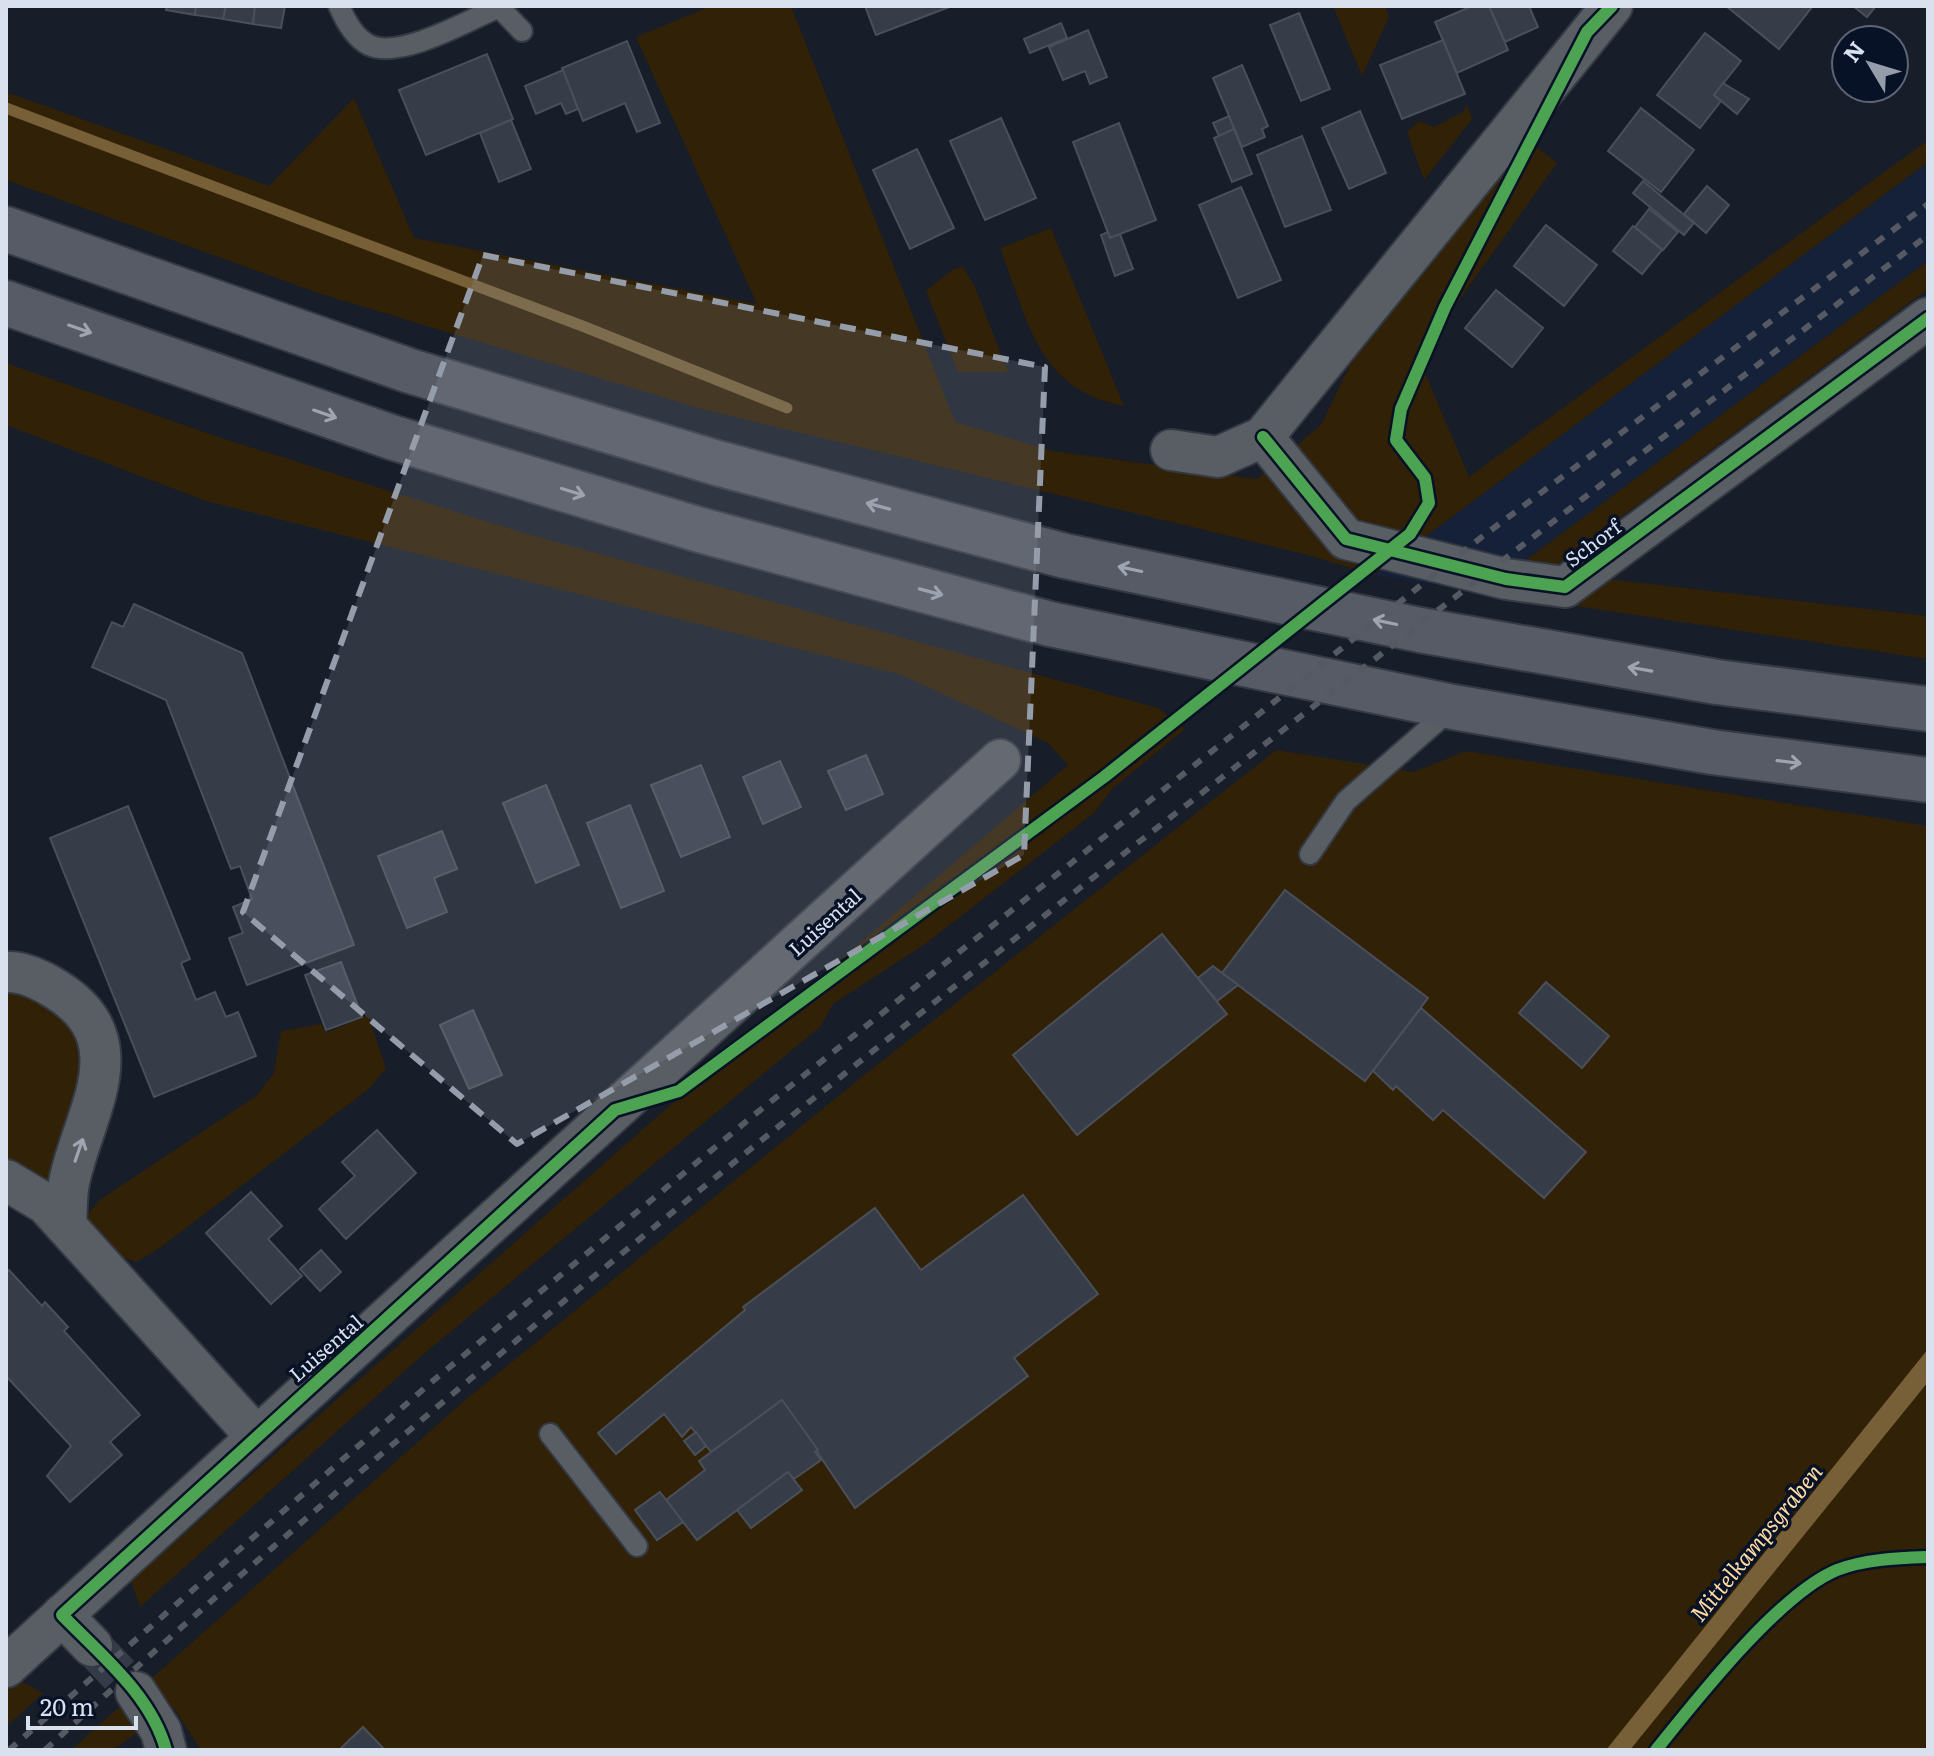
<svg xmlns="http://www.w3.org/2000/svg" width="1934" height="1756" font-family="Literata,serif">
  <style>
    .built { fill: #142139 }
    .green { fill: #312106 }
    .water { fill: #775f37 }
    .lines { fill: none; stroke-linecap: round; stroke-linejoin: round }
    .stream { stroke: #775f37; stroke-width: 11 }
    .building { fill: #363d49; stroke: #4a4f59; stroke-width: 2 }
    .minor-tunnel { stroke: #343a47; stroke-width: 40; stroke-dasharray: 40 20; stroke-linecap: butt }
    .service-casing { stroke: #343943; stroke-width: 24 }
    .minor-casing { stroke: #343943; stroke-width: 44 }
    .motorway-casing { stroke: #343943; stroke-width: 48 }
    .service { stroke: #595e65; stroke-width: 20 }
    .minor { stroke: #595e65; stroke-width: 40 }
    .motorway { stroke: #565b65; stroke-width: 44 }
    .rail { stroke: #555961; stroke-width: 6; stroke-dasharray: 10 10; stroke-linecap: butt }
    .cycleway-casing { stroke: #081226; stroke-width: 17 }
    .cycleway { stroke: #4ca352; stroke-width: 12 }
    .oneway { stroke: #9ea5b1 }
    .oneway2 { stroke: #9fa6b1 }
    .marked { fill: #959caa; fill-opacity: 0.2; stroke: #959caa; stroke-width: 6; stroke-dasharray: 16 10; stroke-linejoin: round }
    .labels { text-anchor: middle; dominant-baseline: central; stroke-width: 7; stroke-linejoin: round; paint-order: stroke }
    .street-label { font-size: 20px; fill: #d9e1ef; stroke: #081226 }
    .water-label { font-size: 22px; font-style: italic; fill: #ffdba4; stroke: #081226 }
  </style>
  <rect width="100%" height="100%" fill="#171d29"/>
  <path class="built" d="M1928,162v99l-445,331 -109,-17z"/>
  <g class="green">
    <path d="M711,6h80l164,416 98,29 204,28 64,-54 44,-91 158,-198 34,27 -102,143 -30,67 44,104 459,-337v22l-554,413 -66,-20 -606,-146 -381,-115 -315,-114v-88l263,94 85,-88 60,140 343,66 -121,-267z"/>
    <path d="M1333,6h52l4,11 -27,59z"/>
    <path d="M1467,105l5,14 -48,61 -17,-48 12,-11 15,6 29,-15z"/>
    <path d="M1051,228l73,178c-87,-16 -96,-86 -124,-158z"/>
    <path d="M1928,261v28l-381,283 381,44v43l-445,-67z"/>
    <path d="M963,267l12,20 33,85h-50l-32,-81 27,-22z"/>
    <path d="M6,363l212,74 302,95 638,176 27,21 -73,60 -18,24 -169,131 -92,60 -13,23 -394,325 -286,255 -9,-26 528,-466 409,-350 -20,-22 -146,-68 -696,-174 -200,-76z"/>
    <path d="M1276,750l138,22 52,-21 462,75v924h-1727l-28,-43 -60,43h-42l393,-349 394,-321z"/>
    <path d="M6,985l48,15 35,50 -34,144 -49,-26z"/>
    <path d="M368,1015l18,53 -16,20 -209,159 -25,15 -14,-5 -38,-39 17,-19 155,-103 18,-23 7,-42 40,-7 5,9z"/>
    <path d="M19,1680l24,13 -37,34v-35z"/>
  </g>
  <path class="water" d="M1928,1349v33l-298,368h-24z"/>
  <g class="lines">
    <path class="stream" d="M6,108l579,219 202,81"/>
  </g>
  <g class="building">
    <path d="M167,6h29l-1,9 -29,-5z"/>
    <path d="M196,6h30l-3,13 -28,-4z"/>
    <path d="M226,6h29l-2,18 -30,-5z"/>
    <path d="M255,6h30l-4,22 -28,-4z"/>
    <path d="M865,6h87l-76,29z"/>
    <path d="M1472,6h17l19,44 -51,23 -22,-51z"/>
    <path d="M1489,6h40l9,21 -33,15z"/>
    <path d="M1726,6h85l1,1 -33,42z"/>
    <path d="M1853,6h23l-9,11z"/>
    <path d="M1299,13l31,76 -29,12 -31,-76z"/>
    <path d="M1061,23l6,15 -37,15 -6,-14z"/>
    <path d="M1088,30l19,47 -17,7 -5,-13 -22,9 -14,-33z"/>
    <path d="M1705,33l36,28 -27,34 7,6 -21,27 -43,-33z"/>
    <path d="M1443,40l22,54 -63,25 -22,-54z"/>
    <path d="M627,41l33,82 -23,9 -12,-29 -42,18 -21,-53z"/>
    <path d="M487,54l26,65 -87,36 -27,-65z"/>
    <path d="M1242,65l26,61 -6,3 3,8 -23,10 -29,-69z"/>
    <path d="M563,70l15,39 -12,5 -5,-11 -25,11 -11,-28z"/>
    <path d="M1723,83l26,16 -12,15 -23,-19z"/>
    <path d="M1641,108l53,42 -33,42 -53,-41z"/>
    <path d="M1360,111l26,62 -37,16 -27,-61z"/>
    <path d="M1229,116l5,13 -15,7 -6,-13z"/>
    <path d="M1001,118l35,80 -51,22 -35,-79z"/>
    <path d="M511,120l20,49 -32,13 -19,-49z"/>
    <path d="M1119,123l37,97 -46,18 -37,-96z"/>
    <path d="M1234,129l18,45 -20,8 -18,-44z"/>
    <path d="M1302,136l29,74 -46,17 -28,-72z"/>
    <path d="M917,149l37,79 -44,21 -37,-79z"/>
    <path d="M1643,181l51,42 -10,12 -51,-42z"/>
    <path d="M1707,186l22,19 -23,28 -22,-19z"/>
    <path d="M1241,187l40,93 -43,18 -39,-93z"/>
    <path d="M1649,209l29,23 -15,18 -28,-23z"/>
    <path d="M1546,225l51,40 -33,41 -50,-40z"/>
    <path d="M1633,226l29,24 -20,24 -29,-23z"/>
    <path d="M1108,232l2,6 10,-4 13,35 -18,7 -14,-41z"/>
    <path d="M1496,290l47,38 -31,39 -47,-39z"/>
    <path d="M134,604l108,49 112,292 -107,40 -18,-47 14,-5 -10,-26 19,-8 -12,-33 -9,3 -65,-169 -74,-33 20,-45 11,5z"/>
    <path d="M866,755l17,39 -37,16 -18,-39z"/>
    <path d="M780,761l21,46 -38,17 -20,-47z"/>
    <path d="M701,765l29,72 -49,20 -30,-72z"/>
    <path d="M546,785l33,80 -43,18 -33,-80z"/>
    <path d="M630,805l34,86 -43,17 -34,-85z"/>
    <path d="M128,806l62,153 -9,4 15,37 19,-8 11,25 12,-5 18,44 -102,41 -104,-259z"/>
    <path d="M442,831l15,38 -23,9 13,34 -40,16 -29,-72z"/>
    <path d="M1285,890l143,108 -63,83 -143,-108z"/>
    <path d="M1162,934l65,80 -150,121 -64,-80z"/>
    <path d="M341,962l21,55 -36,13 -21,-55z"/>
    <path d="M1213,966l25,19 -21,16 -19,-23z"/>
    <path d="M1546,982l63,54 -27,32 -63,-55z"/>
    <path d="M1421,1008l165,144 -42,46 -101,-88 -10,10 -37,-34 -3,4 -20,-19z"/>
    <path d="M473,1010l29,65 -33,14 -29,-64z"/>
    <path d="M377,1130l39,43 -70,66 -27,-30 36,-33 -13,-14z"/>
    <path d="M251,1192l31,34 -14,13 34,37 -31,28 -65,-71z"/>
    <path d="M1023,1195l75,99 -84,64 14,18 -173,132 -73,-108 -71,52 -20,-25 -9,10 -18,-23 -48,40 -18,-21 147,-123 -2,-3 132,-99 46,62z"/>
    <path d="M321,1250l20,22 -21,19 -20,-22z"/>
    <path d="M9,1270l33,36 3,-4 23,25 -4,4 76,84 -30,27 12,13 -52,47 -23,-26 24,-30 -65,-70v-103z"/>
    <path d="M782,1400l36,50 -3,2 6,8 -27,19 -6,-7 -91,68 -31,-40 39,-30 -6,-9z"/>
    <path d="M696,1432l10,14 -11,9 -11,-14z"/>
    <path d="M788,1472l14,18 -51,38 -14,-18z"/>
    <path d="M660,1492l23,30 -26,18 -22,-30z"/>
    <path d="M363,1727l22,23h-46z"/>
  </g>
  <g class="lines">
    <path class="minor-tunnel" d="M92,1646l44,46"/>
    <g class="service-casing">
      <g id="service">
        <path d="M339,6c6,14 16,32 30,39 31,15 100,-25 130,-38l23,24"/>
        <path d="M1310,854l36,-53 105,-92"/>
        <path d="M550,1434l87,112"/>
      </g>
    </g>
    <g class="minor-casing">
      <g id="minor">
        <path d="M1263,437l83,102 160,40 59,8 363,-269"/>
        <path d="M1171,450l47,7 45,-20 349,-431"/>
        <path d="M6,972c18,-1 37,9 51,18 80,50 28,121 13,188 -4,16 -3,32 -4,48"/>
        <path d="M6,1180l40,24 209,231"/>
        <path d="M62,1615l30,31"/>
        <path d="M6,1667c330,-304 662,-605 994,-907"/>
        <path d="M136,1692l25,39 5,19"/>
      </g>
    </g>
    <g class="motorway-casing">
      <g id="motorway">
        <path d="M6,229l404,142 307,92 348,93 355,74 297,52 211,27"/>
        <path d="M6,303l388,135 306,92 350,94 403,83 259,45 216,28"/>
      </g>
    </g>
    <use href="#service" class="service"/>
    <use href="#minor" class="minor"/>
    <use href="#motorway" class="motorway"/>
    <g class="rail">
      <path d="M9,1750l425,-370 320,-265 729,-579 445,-332"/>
      <path d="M45,1750c332,-303 682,-586 1036,-863 281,-219 563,-436 847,-652"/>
    </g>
    <g class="cycleway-casing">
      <g id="cycleway">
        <path d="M1263,437l83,102 160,40 59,8 363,-269"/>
        <path d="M166,1750c-15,-55 -65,-95 -104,-135l553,-505 64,-19 425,-314 306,-243 19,-31 -4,-25 -29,-38 5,-31 44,-102 142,-275 25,-26"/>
        <path d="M1656,1750c41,-51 123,-156 181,-180 28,-11 62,-12 91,-13"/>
      </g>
    </g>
    <use href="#cycleway" class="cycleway"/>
  </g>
  <defs><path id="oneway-shaft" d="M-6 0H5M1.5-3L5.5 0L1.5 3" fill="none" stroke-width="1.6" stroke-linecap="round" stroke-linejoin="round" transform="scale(2)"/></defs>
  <g class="oneway">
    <use href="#oneway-shaft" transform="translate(80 329) rotate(19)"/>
    <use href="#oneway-shaft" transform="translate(325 414) rotate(19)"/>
    <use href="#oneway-shaft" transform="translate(573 492) rotate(17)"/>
    <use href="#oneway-shaft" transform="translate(878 506) rotate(-165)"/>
    <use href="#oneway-shaft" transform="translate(1130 569) rotate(-168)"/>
    <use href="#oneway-shaft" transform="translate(931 592) rotate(15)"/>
    <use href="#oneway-shaft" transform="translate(1385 622) rotate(-168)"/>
    <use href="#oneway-shaft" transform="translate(1640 669) rotate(-170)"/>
    <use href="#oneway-shaft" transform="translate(1789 762) rotate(7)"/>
  </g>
  <use class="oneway2" href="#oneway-shaft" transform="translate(79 1150) rotate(-71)"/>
  <path class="marked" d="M483,255l562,112 -21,488 -507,289 -274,-232z"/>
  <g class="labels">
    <g class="street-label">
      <text transform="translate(1592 542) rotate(-37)">Schorf</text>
      <text transform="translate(824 921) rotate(-42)">Luisental</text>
      <text transform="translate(325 1347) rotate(-41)">Luisental</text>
    </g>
    <g class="water-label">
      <text transform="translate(1755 1542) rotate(-51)">Mittelkampsgraben</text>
    </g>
  </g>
  <rect width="1934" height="1756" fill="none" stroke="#d9e1ef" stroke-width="16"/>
  <g transform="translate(1870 64) rotate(308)"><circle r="38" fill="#081226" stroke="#5c6576" stroke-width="2"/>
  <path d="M0-6L14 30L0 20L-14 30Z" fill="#959caa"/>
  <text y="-12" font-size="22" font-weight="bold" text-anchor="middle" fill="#d9e1ef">N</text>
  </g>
  <path d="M28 1716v12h108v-12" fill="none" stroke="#d9e1ef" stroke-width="4"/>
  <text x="40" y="1716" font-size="24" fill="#d9e1ef" stroke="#081226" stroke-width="6" paint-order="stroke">20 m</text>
</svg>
